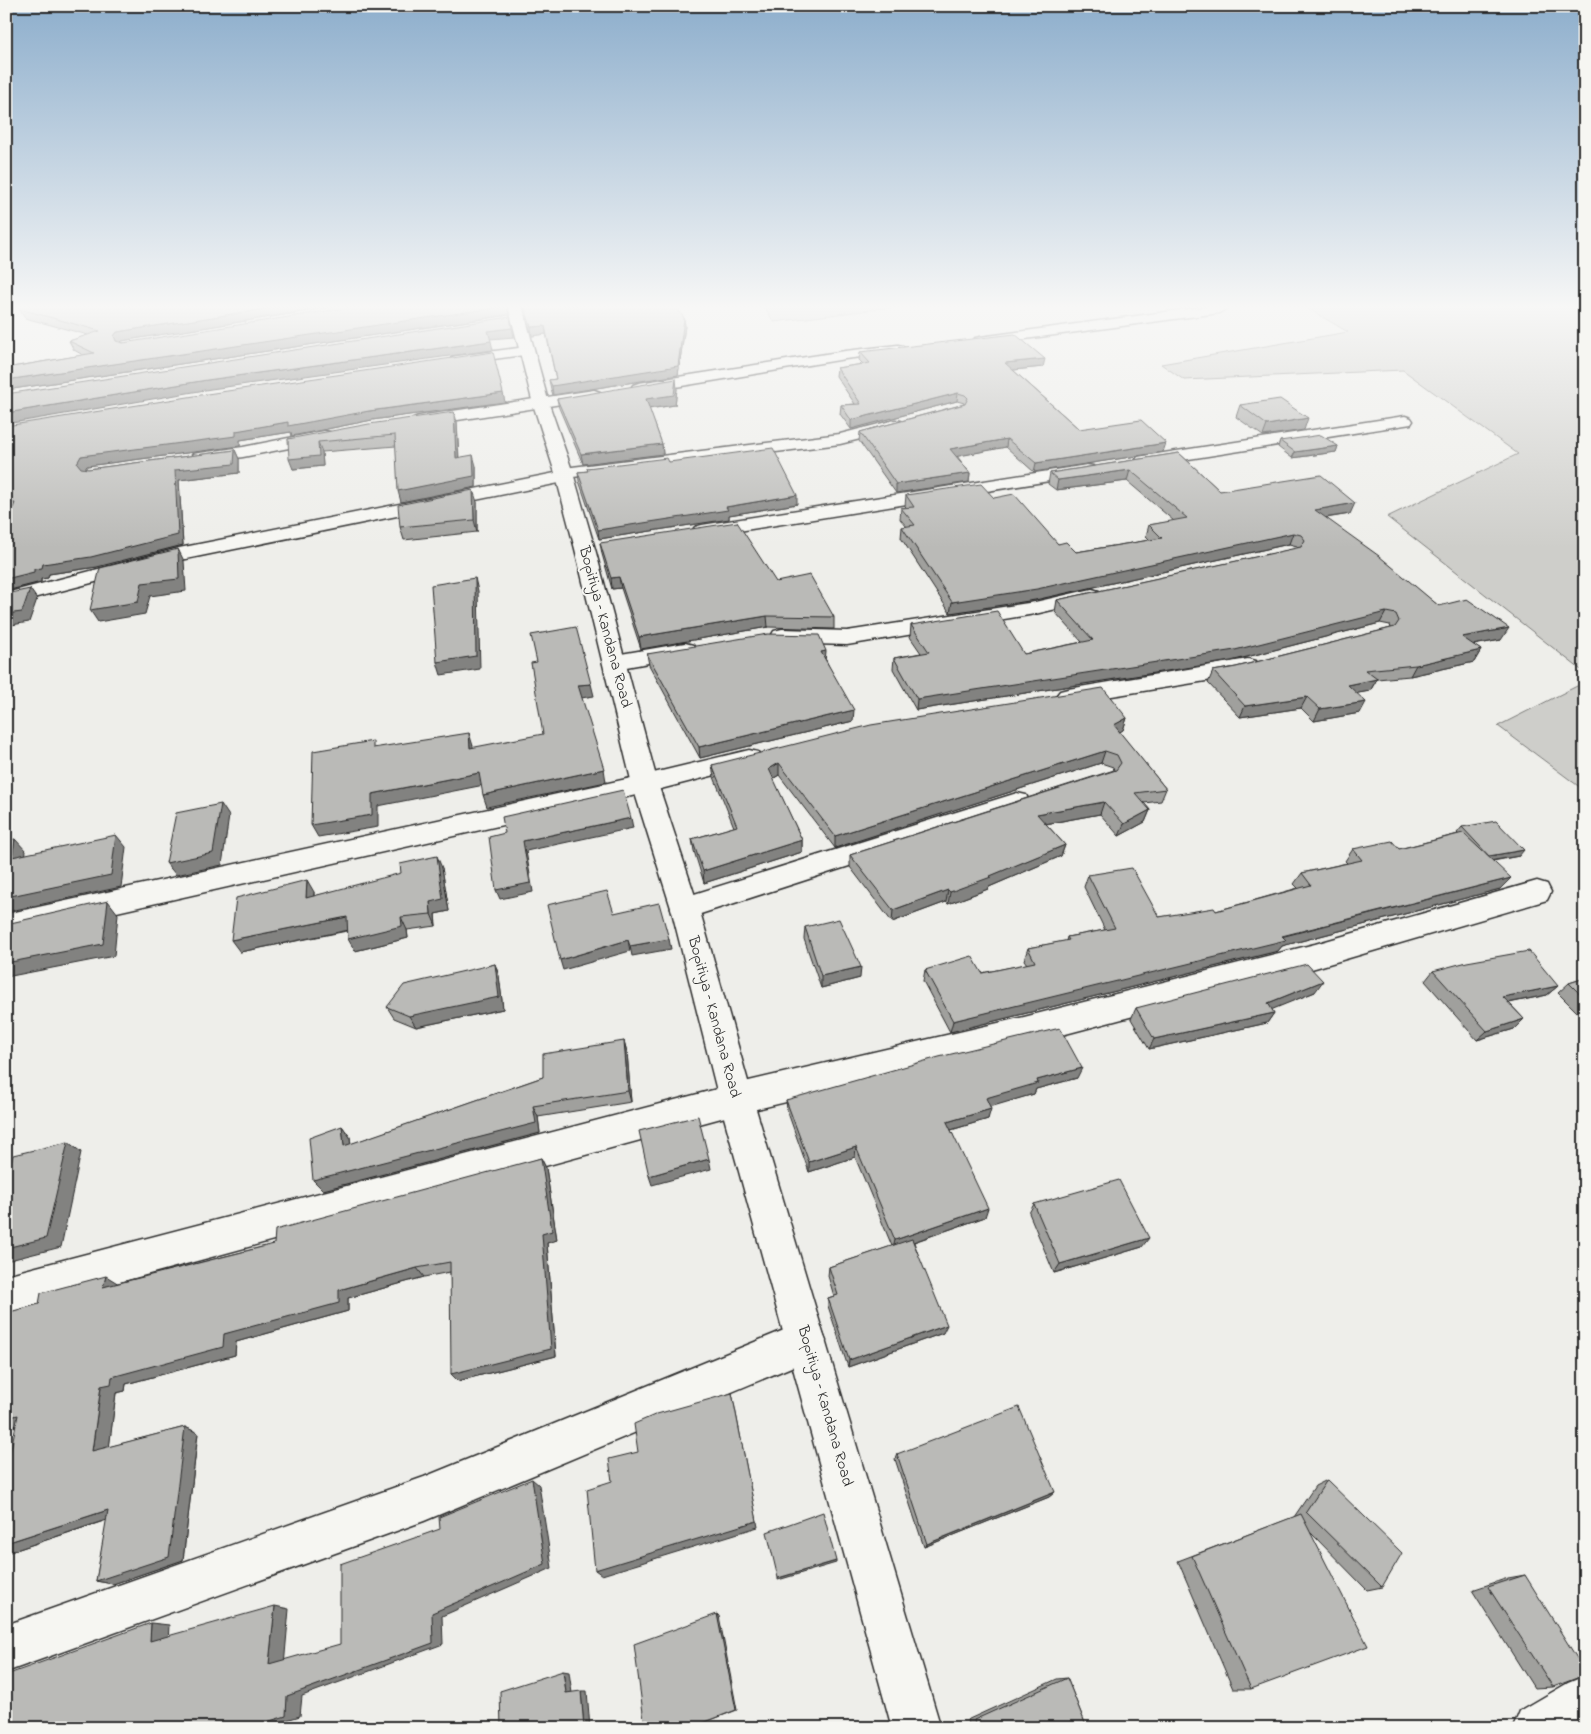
<svg xmlns="http://www.w3.org/2000/svg" width="1591" height="1734" font-family="'Indie Flower',sans-serif">
  <style>
    .green { fill: #cececa; stroke: #7c7c7a }
    .lines { fill: none; stroke-linecap: round; stroke-linejoin: round }
    .minor-casing { stroke: #2b2b2b; stroke-width: 3 }
    .tertiary-casing { stroke: #2b2b2b; stroke-width: 3 }
    .minor { fill: #f6f6f2; fill-rule: evenodd }
    .tertiary { fill: #f6f6f2; fill-rule: evenodd }
    .wall { fill: #a0a09d; stroke: #2b2b2b }
    .shaded-wall { fill: #828280; stroke: #2b2b2b }
    .building { fill: #babab7; stroke: #2b2b2b }
    .labels { text-anchor: middle; dominant-baseline: central; stroke-width: 4; stroke-linejoin: round; paint-order: stroke }
    .street-label { font-size: 16px; fill: #2b2b2b; stroke: #f6f6f2 }
  </style>
  <rect width="100%" height="100%" fill="#eeeeea"/>
  <filter id="ink" filterUnits="userSpaceOnUse"><feTurbulence type="fractalNoise" baseFrequency=".02" numOctaves="2"/><feDisplacementMap in="SourceGraphic" scale="10" xChannelSelector="R" yChannelSelector="G"/><feConvolveMatrix kernelMatrix="1 2 1 2 8 2 1 2 1" color-interpolation-filters="sRGB"/></filter>
  <g filter="url(#ink)">
    <g class="green">
      <path d="M763,305h148l-137,17z"/>
      <path d="M1302,305h283v368l-198,-156 131,-63 -115,-84 -219,10 -23,-16 187,-32z"/>
      <path d="M1585,682v109l-87,-65z"/>
    </g>
    <g class="lines">
      <g class="minor-casing">
        <g id="minor">
          <path d="M1217,305l7,1 2,3 -7,4 -239,32 -5,-1 -2,-3 2,-3 5,-1z"/>
          <path d="M898,345l5,1 2,3 -2,3 -58,7 -206,34 -6,-2 -2,-3 2,-3 6,-2 206,-32z"/>
          <path d="M526,347l5,1 2,3 -2,3 -74,10 -5,-1 -2,-3 2,-3 5,-1z"/>
          <path d="M594,390l6,2 2,3 -2,3 -181,28 -6,-2 -2,-3 2,-3 6,-2z"/>
          <path d="M1405,416l6,2 2,3 -2,3 -267,42 -6,-1 -3,-4 3,-4 6,-1z"/>
          <path d="M895,420l6,1 2,4 -2,4 -61,15 -267,33 -3,4 -6,1 -383,78 -175,45v-12l173,-45 376,-75 3,-4 6,-1 276,-34z"/>
          <path d="M324,431l6,1 2,4 -2,4 -87,17 -44,6 -6,-1 -3,-4 3,-4 6,-1 44,-6z"/>
          <path d="M1087,465l6,1 3,4 -3,4 -391,63 -7,-2 -3,-4 3,-4 7,-2z"/>
          <path d="M1092,589l7,2 3,4 -3,4 -64,15 -188,31 -65,-2 -8,-2 -3,-5 3,-5 8,-2 65,2 188,-29z"/>
          <path d="M685,643l8,2 3,5 -3,5 -78,14 -8,-2 -3,-5 3,-5 8,-2z"/>
          <path d="M1248,659l8,2 3,5 -3,5 -25,6 -163,26 -8,-2 -4,-5 4,-5 8,-2z"/>
          <path d="M749,750l9,2 3,6 -3,6 -113,29 -639,144v-23l639,-139z"/>
          <path d="M1017,793l9,2 4,7 -4,7 -341,110 -10,-3 -4,-8 4,-8z"/>
          <path d="M1537,881l10,3 4,8 -4,8 -232,68 -291,77 -288,69 -730,199v-38l730,-191 288,-67 291,-73z"/>
          <path d="M806,1321l14,6 6,14 -6,14 -396,166 -418,151v-47l418,-148z"/>
          <path d="M1585,1676v51l-72,1 7,-17 48,-28z"/>
        </g>
      </g>
      <g class="tertiary-casing">
        <path id="tertiary" d="M508,305h14l27,99 24,69 22,76 63,235 41,124 54,191 188,629h-49l-173,-629 -48,-191 -39,-124 -57,-235 -20,-76 -22,-69z"/>
      </g>
      <use href="#minor" class="minor"/>
      <use href="#tertiary" class="tertiary"/>
    </g>
    <g class="wall">
      <path d="M135,305h211l-219,35 -5,1 -1,1 2,1 384,-38 2,10 -503,75v-22l77,-13 -9,-5 -5,-9 19,-6 -63,-17 -5,-9 110,-3z"/>
      <path d="M523,305h178l-25,2 8,11 1,8 -7,49 -125,20 -2,-6 -2,-9 7,-1 -10,-45 -14,2z"/>
      <path d="M860,352l183,15 -30,3 66,59 84,23 -129,20 -28,-25 -49,9 13,17 -1,9 -73,11 -37,-52 1,-9 104,-28v-1l-7,-2 -106,28 -11,-15 1,-9 14,-1 -19,-28 1,-8 26,-4 -4,-4z"/>
      <path d="M677,389l-2,16 -26,4 13,35 1,10 -80,10 -24,-56 -2,-9z"/>
      <path d="M505,402l-133,18 -80,16 -1,-4 -51,8v6l-153,20 -2,3h3l147,-19 4,9v14l-60,7 4,65 -86,22 -48,7 -1,4 -7,1v3l-35,9v-65l5,-13h-5v-87z"/>
      <path d="M1240,405l64,25 -41,6 -27,-19z"/>
      <path d="M457,422l2,36 17,8v21l-75,15 -5,-56 -74,6 1,14 -30,3 -5,-30z"/>
      <path d="M1280,441l58,5 -2,6 -44,6 -14,-11z"/>
      <path d="M1179,453l41,38 130,23 -24,4 113,88 62,34 -28,5 8,5 -7,12 -64,14 -33,3 -7,12 -13,2 3,20 -46,8 -13,-13 -61,9 -32,-34 5,-12 23,-4 155,-39 -1,-3 -10,-2 -149,38 -315,49 -23,-41 1,-11 27,-5 -11,-16 1,-12 113,29 58,-12 -27,-30 2,-12 241,-52 -1,-2 -8,-2 -254,56 -85,13 -49,-75 1,-11h5l-7,-8 1,-11 5,-1 -1,-1 1,-11 88,3 64,46 18,8 74,-12 -4,-4 3,-11 25,-4 -47,-40 -71,9 -8,-6 2,-11z"/>
      <path d="M669,462l128,42 -68,11v4l-130,20 -20,-58 -1,-9 10,-1 -1,-3z"/>
      <path d="M477,502v30l-73,8 -4,-13z"/>
      <path d="M600,543l176,39 58,35v12l-66,-2 -127,22 -20,-61 -9,1 -10,-35z"/>
      <path d="M647,654l179,6 27,61 -153,37 -51,-93z"/>
      <path d="M1127,718l-4,12 -4,2 47,57 -5,12 -17,2 6,7 -5,12 -26,14 -19,-22 -54,10 19,21 -4,11 -72,31 -1,2 -40,15 -2,-2 -54,20 -42,-55v-12l264,-85 -1,-3 -12,-4 -266,85 -56,-73 -6,4 29,61v12l-98,31 -10,-32 -2,-12 42,-12 -20,-50 -2,-12z"/>
      <path d="M1462,827l57,29 -26,5 7,28 -218,57 -4,5 -328,81 -27,-51 2,-11 57,3 45,-9 -3,-4 4,-12 38,-7 1,-4 38,-7 -21,-43 4,-12 71,42 57,-6 82,-23 -4,-4 8,-11 45,-10 -2,-2 8,-12h46l59,-15 -1,-1z"/>
      <path d="M442,868l7,43 -14,3 1,12 -29,4 1,8 -53,13 -8,-20 -107,21 74,-60v4z"/>
      <path d="M805,927l55,51 -39,10 -17,-49z"/>
      <path d="M495,964l4,12 4,33 -87,18 -22,-9 -7,-11z"/>
      <path d="M1433,971l125,15 -11,9 -38,8 15,16 -10,10 -37,11 -52,-59z"/>
      <path d="M1585,978v42l-27,-27 11,-10z"/>
      <path d="M1315,992l-44,17 3,4 -7,10 -118,26 -18,-30 5,-11z"/>
      <path d="M624,1041l3,11 4,50 -93,15 2,16 -217,57 19,-64 8,11 1,7 192,-67z"/>
      <path d="M1077,1078l-41,11 -2,5 -44,12 -2,13 -37,11 34,87 -71,25 29,91 -95,34 -20,-61v-8l6,-2 -6,-20 1,-9 63,-21 -37,-89 -46,15 -22,-62 -1,-10z"/>
      <path d="M541,1158l5,10 11,72 -10,3 9,113 -98,25 -8,-109 -26,5 -76,21v13l-112,31 -1,13 -109,29 -1,7 -9,2 -7,54 76,-20 13,6 -15,127 -70,24 -17,-3 11,-61 -97,32 6,-126 -10,2 112,-145 156,-39z"/>
      <path d="M1034,1204l108,43 -88,26 -25,-60z"/>
      <path d="M897,1454l158,38 -6,5 -125,50 -29,-88z"/>
      <path d="M1327,1480l55,107 -15,3 -56,-57 -60,156h-18l-55,-128 116,-44 21,-31z"/>
      <path d="M1525,1575l28,112 -19,1 -62,-98 36,-12z"/>
      <path d="M1067,1678l20,50h-117l-3,-8 90,-41z"/>
    </g>
    <g class="shaded-wall">
      <path d="M289,305h57l-219,35 -5,1 -4,4 2,5 -6,-14 3,-4z"/>
      <path d="M507,305l2,10 -503,75v-10z"/>
      <path d="M671,305h30l-30,3z"/>
      <path d="M684,318l1,8 -7,49 -125,20 -1,-9z"/>
      <path d="M545,326l1,8 -14,2 -1,-9z"/>
      <path d="M512,328l2,9 -24,2 -2,-8z"/>
      <path d="M491,341l2,9 -282,39 -205,35v-11l201,-33z"/>
      <path d="M1045,359l-2,8 -39,4 1,-8z"/>
      <path d="M676,379l1,10 -2,16 -28,4 -1,-10z"/>
      <path d="M503,393l2,9 -133,18 -80,16 -1,-4 -51,8v6l-153,20 -5,7 -5,-10 4,-7 207,-34z"/>
      <path d="M958,393l-1,8 -106,28v-9z"/>
      <path d="M454,412l3,10 2,47 -3,-11z"/>
      <path d="M1308,418l-4,12 -41,6 4,-11z"/>
      <path d="M1007,439l-1,8 -57,11 1,-9z"/>
      <path d="M318,442l4,10 1,14 -30,3 -4,-10z"/>
      <path d="M1166,443l-3,9 -129,20 2,-9z"/>
      <path d="M662,444l1,10 -80,10 -2,-10z"/>
      <path d="M1338,446l-2,6 -44,6 3,-6z"/>
      <path d="M235,450l4,9v14l-60,7 4,65 -86,22 -48,7 -1,4 -7,1v3l-35,9v-12l28,-10 9,-5 132,-94z"/>
      <path d="M473,455l3,11v21l-75,15 -3,-11z"/>
      <path d="M1130,470l-3,11 -71,9 2,-10z"/>
      <path d="M970,473l-1,9 -73,11v-9z"/>
      <path d="M473,490l4,12v30l-3,-12z"/>
      <path d="M797,495v9l-68,11v4l-130,20 -1,-9 128,-23z"/>
      <path d="M1355,503l-5,11 -40,6 5,-10z"/>
      <path d="M1293,533l-4,11 -254,56 -85,13 2,-11z"/>
      <path d="M178,549l6,12 2,30 -36,5 -5,18 -47,8 -8,-12 52,-27z"/>
      <path d="M619,577l2,11 -9,1 -1,-11z"/>
      <path d="M475,578l3,13 2,78 -39,6 -4,-13z"/>
      <path d="M30,589l7,10 -8,23 -23,4v-12z"/>
      <path d="M1386,612l-6,11 -149,38 -315,49 1,-11z"/>
      <path d="M767,616l1,11 -127,22 -2,-12z"/>
      <path d="M1509,628l-8,12 -46,8 7,-11z"/>
      <path d="M1481,650l-7,12 -64,14 6,-11z"/>
      <path d="M826,651l-1,11 -4,-10z"/>
      <path d="M1377,679l-7,12 -28,5 6,-11z"/>
      <path d="M591,684l3,12 -13,2 -3,-13z"/>
      <path d="M1307,697l-6,11 -61,9 5,-11z"/>
      <path d="M1366,702l-6,11 -46,8 6,-12z"/>
      <path d="M854,710l-1,11 -153,37 -1,-11z"/>
      <path d="M1127,718l-4,12 -13,8 4,-13z"/>
      <path d="M469,733l4,13 1,15 -4,-13z"/>
      <path d="M1105,751l-4,12 -266,85v-12z"/>
      <path d="M779,763v12l-10,6v-12z"/>
      <path d="M604,769l2,13 -119,25 -4,-12z"/>
      <path d="M479,773l5,12 -106,21v21l-60,10 -7,-12 61,-31z"/>
      <path d="M1104,802l-4,12 -66,12 3,-12z"/>
      <path d="M221,804l8,12 -7,49 -46,10 -10,-12z"/>
      <path d="M1150,810l-5,12 -26,14 5,-12z"/>
      <path d="M631,818l2,10 -107,23 7,41 -33,7 -4,-9 27,-49z"/>
      <path d="M116,835l10,12 -5,40 -115,25v-15z"/>
      <path d="M15,839l11,12 -2,18 -12,-12z"/>
      <path d="M802,840v12l-98,31 -1,-12z"/>
      <path d="M1065,845l-4,11 -72,31 -1,2 -40,15 2,-12z"/>
      <path d="M1524,850l-5,6 -35,6 5,-6z"/>
      <path d="M437,856l5,12 7,43 -14,3 1,12 -5,-12 -1,-12z"/>
      <path d="M1511,878l-11,11 -218,57 -4,5 -328,81 3,-11z"/>
      <path d="M307,880l7,12 -1,18 -7,-12z"/>
      <path d="M948,890l-2,12 -54,20 1,-12z"/>
      <path d="M108,901l10,13 -4,42 -108,21v-14z"/>
      <path d="M347,917l7,12 -114,23 -9,-12z"/>
      <path d="M401,917l6,13 1,8 -53,13 -7,-12z"/>
      <path d="M669,939l2,10 -39,7 -2,-10z"/>
      <path d="M628,940l2,11 -67,19 -3,-10z"/>
      <path d="M495,964l4,12 4,33 -87,18 -7,-11z"/>
      <path d="M861,967l-1,11 -39,10v-12z"/>
      <path d="M1323,981l-8,11 -54,22 7,-11z"/>
      <path d="M1558,986l-11,9 -54,11 10,-9z"/>
      <path d="M1274,1013l-7,10 -118,26 5,-10z"/>
      <path d="M1524,1019l-10,10 -37,11 10,-9z"/>
      <path d="M624,1041l3,11 4,50 -3,-11z"/>
      <path d="M1082,1068l-5,10 -41,11 -2,5 -51,15 3,-11 51,-18z"/>
      <path d="M533,1106l5,11 2,16 -217,57 -10,-10z"/>
      <path d="M991,1109l-3,10 -44,13 3,-10z"/>
      <path d="M342,1126l8,11 2,19 -8,-10z"/>
      <path d="M68,1142l13,10 -20,95 -55,14v-13z"/>
      <path d="M856,1147l-1,10 -46,15v-10z"/>
      <path d="M541,1158l5,10 11,72 -10,3 9,113 -98,25 -7,-7 91,-140z"/>
      <path d="M709,1159l2,10 -59,16 -3,-9z"/>
      <path d="M988,1208l-3,9 -92,32 2,-9z"/>
      <path d="M1149,1238l-7,9 -88,26 6,-9z"/>
      <path d="M417,1268l7,9 -76,21v13l-112,31 -1,13 -109,29 -1,7 -9,2 -8,64 -16,-6 9,-65 11,-9 227,-87z"/>
      <path d="M106,1276l13,8 -16,3z"/>
      <path d="M947,1325l-4,8 -95,34 1,-7z"/>
      <path d="M732,1393l26,134 -156,48 -7,-5z"/>
      <path d="M18,1415l16,6 -28,7v-10z"/>
      <path d="M185,1427l13,6 -15,127 -70,24 -17,-3z"/>
      <path d="M532,1479l7,6 13,83 -110,48 1,28 -141,52 -2,20 -40,12h-13l40,-32 145,-83z"/>
      <path d="M1055,1492l-6,5 -125,50 3,-3z"/>
      <path d="M108,1510l16,4 -114,38 -4,-1v-8z"/>
      <path d="M836,1561v2l-58,17v-2z"/>
      <path d="M275,1606l14,3 -5,57 -15,-2z"/>
      <path d="M717,1614l2,2 18,94 -47,18z"/>
      <path d="M151,1623l18,2 -1,18 -18,-2z"/>
      <path d="M563,1671l6,1 3,21h-6z"/>
      <path d="M581,1691h6l3,37h-6z"/>
    </g>
    <g class="building">
      <path d="M21,305h100l9,1 5,-1h154l-172,27 -3,4 2,5 7,2 242,-38h142v1l-501,74v-12l88,-15 -25,-12 31,-10 -80,-22z"/>
      <path d="M524,305h151l9,13 -6,48 -126,20 -3,-6 7,-1 -11,-53 -14,1z"/>
      <path d="M510,317l2,11 -24,3 3,10 -284,39 -201,33v-19z"/>
      <path d="M1015,334l30,25 -40,4 74,66 62,-9 25,23 -130,20 -29,-24 -57,10 20,24 -74,11 -36,-52 105,-28 3,-6 -3,-3 -7,-2 -107,27 -10,-15 20,-1 -24,-36 33,-5 -10,-11z"/>
      <path d="M493,352l10,41 -134,18 -81,15v-4l-52,9v5l-155,20 -4,7 4,5 7,1 147,-19 -1,14 -59,6 3,65 -87,22 -48,7 -1,4 -8,1v3l-28,7v-53l9,-23h-9v-77l201,-32z"/>
      <path d="M676,379l-2,16 -28,4 16,45 -81,10 -24,-55z"/>
      <path d="M1280,399l28,19 -41,7 -27,-20z"/>
      <path d="M454,412l2,46 17,-3 1,21 -76,15 -3,-56 -77,7 1,14 -30,3 -1,-20 81,-15z"/>
      <path d="M1321,435l17,11 -43,6 -15,-11z"/>
      <path d="M773,448l24,47 -71,12 2,3 -130,20 -20,-58 10,-1 -1,-3 80,-10 2,4z"/>
      <path d="M1179,453l41,38 101,-16 34,28 -40,7 64,46 60,50 28,-7 42,29 -47,9 19,13 -65,15 -51,5 12,9 -29,6 18,17 -46,7 -13,-12 -62,9 -32,-35 23,-4 159,-40 4,-6 -3,-7 -10,-2 -151,38 -318,49 -23,-41 35,-6 -18,-27 86,-14 27,43 69,-14 -36,-40 244,-53 4,-7 -4,-5 -8,-2 -256,56 -85,13 -50,-75 13,-2 -14,-17 13,-1 -8,-12 75,-11 13,14 20,-4 44,50 8,-2 10,10 86,-14 -13,-13 38,-7 -57,-48 -72,10 -8,-7z"/>
      <path d="M473,490l1,30 -74,7 -2,-22z"/>
      <path d="M737,522l39,60 34,-7 24,42 -67,-1 -128,21 -20,-60 -8,1 -11,-35z"/>
      <path d="M178,549l1,30 -37,4 -4,19 -48,8 10,-42z"/>
      <path d="M475,578l1,78 -39,6 -6,-77z"/>
      <path d="M30,589l-8,23 -16,2v-20z"/>
      <path d="M576,627l15,57 -13,1 26,84 -121,26 -4,-22 -107,21v21l-61,10 2,-74 60,-10v7l96,-15 1,15 73,-14 -12,-71 6,-1 -6,-27z"/>
      <path d="M768,634l51,1 7,16 -5,1 33,58 -155,37 -52,-93z"/>
      <path d="M1103,688l24,30 -13,7 52,64 -31,4 15,17 -26,14 -20,-22 -67,12 28,31 -75,31 1,1 -41,15 -2,-2 -55,20 -43,-55 266,-85 5,-7 -4,-8 -12,-4 -270,85 -56,-73 -10,6 33,71 -99,31 -11,-32 45,-13 -25,-61 159,-40z"/>
      <path d="M623,790l8,28 -108,23 7,42 -34,7 -7,-53 16,-4 -3,-16z"/>
      <path d="M221,804l-8,49 -47,10 10,-50z"/>
      <path d="M1496,821l28,29 -35,6 -27,-29z"/>
      <path d="M1463,833l48,45 -229,58 4,4 -333,81 -28,-51 47,-14 10,17 53,-11 -7,-14 41,-8 -2,-3 48,-9 -27,-53 44,-7 27,49 55,-9 2,3 95,-26 -9,-12 60,-13 -9,-11 39,-8 7,8z"/>
      <path d="M116,835l-5,40 -105,22v-57l9,-1 -3,18z"/>
      <path d="M437,856l6,43 -13,3 1,12 -30,3 1,9 -54,13 -1,-22 -116,23 5,-42 71,-18 -1,18 95,-25 -1,-9z"/>
      <path d="M607,891l7,22 45,-10 10,36 -39,7 -2,-6 -68,20 -13,-55z"/>
      <path d="M108,901l-5,43 -97,19v-39z"/>
      <path d="M839,919l22,48 -40,9 -16,-49z"/>
      <path d="M1529,951l29,35 -55,11 21,22 -37,12 -54,-60 34,-9z"/>
      <path d="M495,964l4,33 -90,19 -22,-9 17,-22z"/>
      <path d="M1307,964l16,17 -55,22 6,10 -120,26 -18,-31z"/>
      <path d="M1585,978v21l-16,-16z"/>
      <path d="M1060,1028l22,40 -45,12 1,3 -52,15 5,11 -44,13 41,86 -93,32 -39,-93 -47,15 -23,-62 153,-43z"/>
      <path d="M624,1041l4,50 -95,15 3,17 -223,57 -4,-42 33,-12 2,20 199,-69v-23z"/>
      <path d="M698,1116l11,43 -60,17 -10,-45z"/>
      <path d="M68,1142l-22,96 -40,10v-69l7,-24z"/>
      <path d="M541,1158l11,73 -10,3 9,115 -100,25 -1,-112 -33,6 -78,22v13l-115,31 -1,13 -111,30 -1,7 -10,2 -9,65 93,-24 -16,130 -73,24 12,-71 -102,33v-70l12,-58 -12,3v-105l33,-9 2,-11 65,-17 -3,11 171,-43 1,-14z"/>
      <path d="M1119,1180l30,58 -89,26 -26,-60z"/>
      <path d="M912,1239l35,86 -98,35 -21,-62 10,-3 -9,-28z"/>
      <path d="M732,1393l25,128 -162,49 -8,-81 25,-8 -3,-22 29,-7 -4,-28 23,-10z"/>
      <path d="M1019,1407l36,85 -128,52 -30,-90z"/>
      <path d="M532,1479l13,85 -113,49 1,30 -146,53 -1,20 -39,12h-241v-53l145,-52 -1,18 125,-35 -6,58 71,-20v-80l100,-35 -1,-12z"/>
      <path d="M1327,1480l75,73 -20,34 -76,-75z"/>
      <path d="M823,1512l13,49 -58,17 -11,-46z"/>
      <path d="M1301,1514l67,132 -117,43 -59,-133z"/>
      <path d="M1525,1575l60,96v4l-32,12 -65,-100z"/>
      <path d="M717,1614l19,96 -46,18h-45l-11,-84z"/>
      <path d="M563,1671l3,22 15,-2 3,37h-83l-1,-37z"/>
      <path d="M1067,1678l20,50h-111l-2,-8z"/>
    </g>
  </g>
  <linearGradient id="sky" x2="0" y2="1"><stop stop-color="#8daecc"/><stop offset="0.56" stop-color="#f7f7f6"/><stop offset="1" stop-color="#f7f7f6" stop-opacity="0"/></linearGradient>
  <rect width="1591" height="548" fill="url(#sky)"/>
  <g class="labels">
    <g class="street-label">
      <text transform="translate(605 627) rotate(75)">Bopitiya – Kandana Road</text>
      <text transform="translate(714 1017) rotate(75)">Bopitiya – Kandana Road</text>
      <text transform="translate(825 1406) rotate(74)">Bopitiya – Kandana Road</text>
    </g>
  </g>
  <rect width="1591" height="1734" fill="none" stroke="#f6f6f2" stroke-width="25"/>
  <rect x="12" y="12" width="1566" height="1709" fill="none" stroke="#2b2b2b" stroke-width="2" filter="url(#ink)"/>
</svg>
